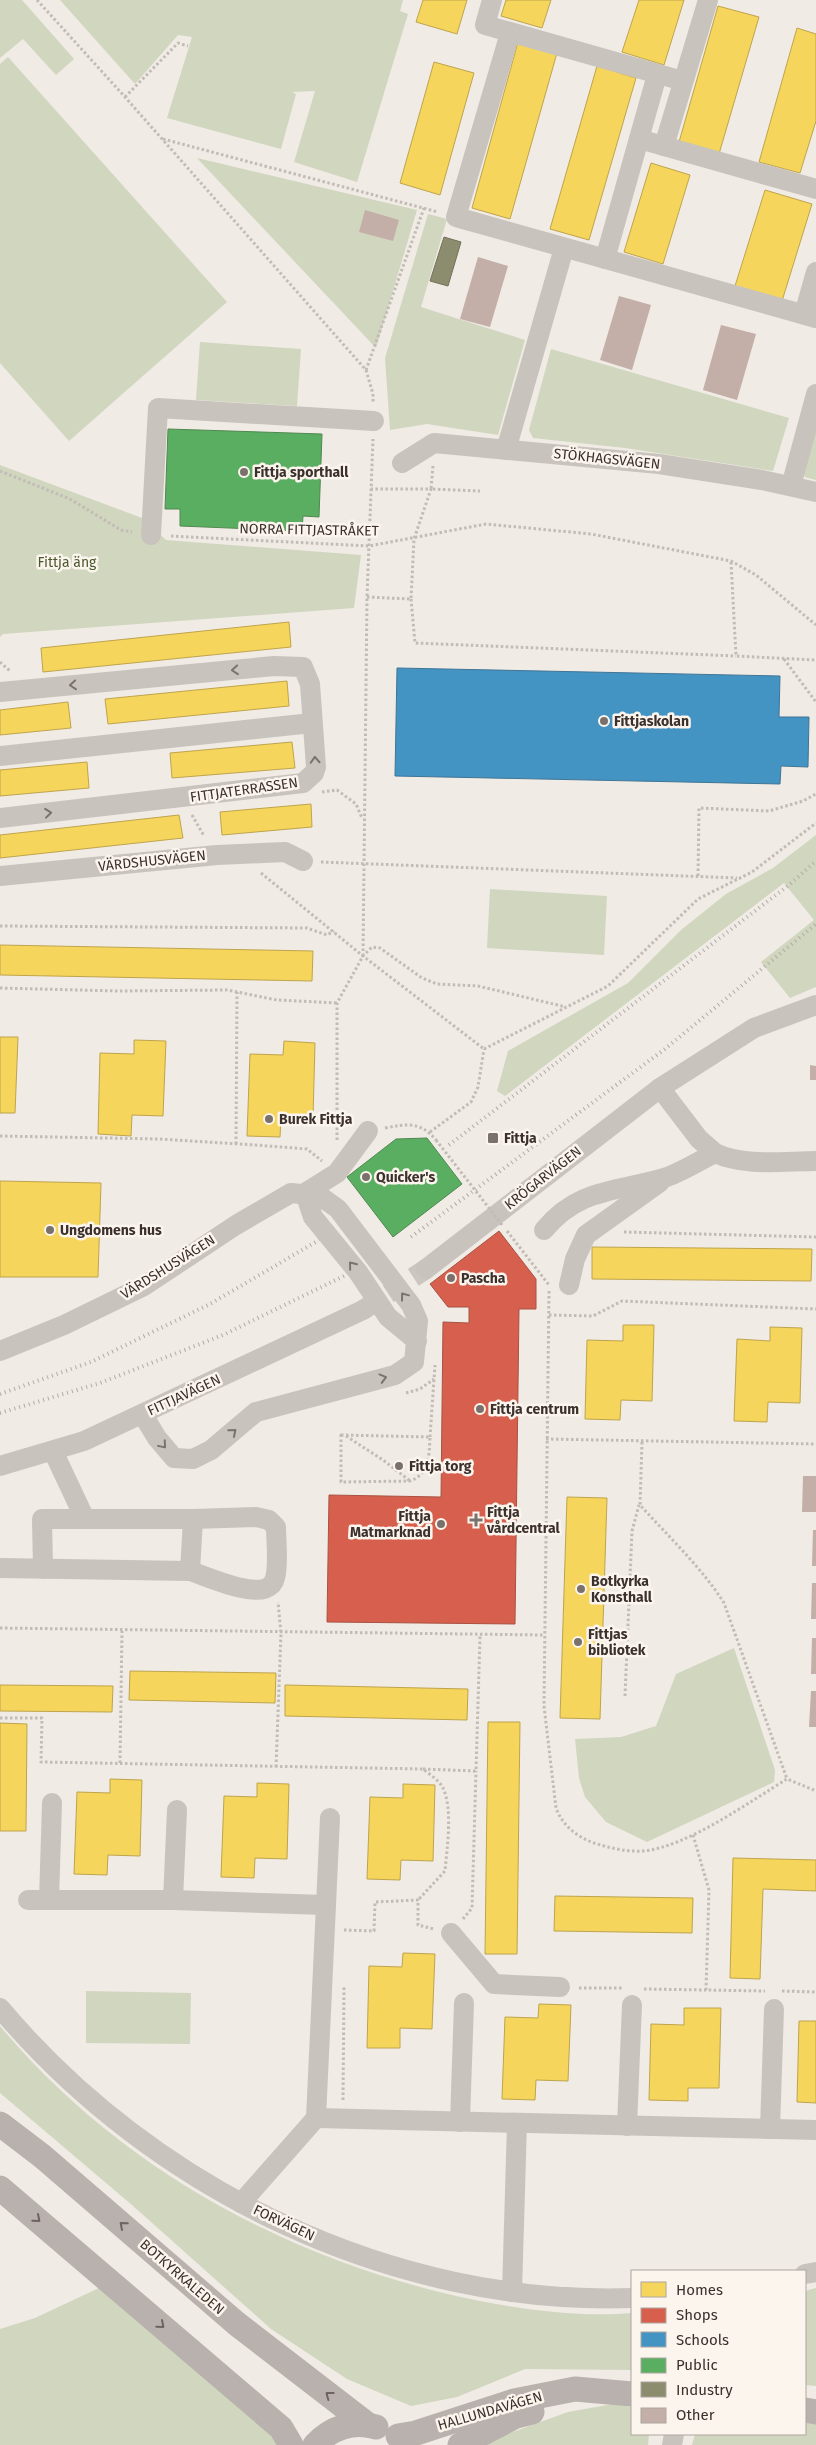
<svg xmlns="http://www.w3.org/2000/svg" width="816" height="2445" font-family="'Fira Sans',sans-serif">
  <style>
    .green { fill: #d1d6bf }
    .homes { fill: #f6d55c; stroke: #bea44d }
    .shops { fill: #d6604d; stroke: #a85243 }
    .schools { fill: #4393c3; stroke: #417595 }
    .public { fill: #5aae61; stroke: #518851 }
    .industry { fill: #8c8c6e; stroke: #74705a }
    .building { fill: #c3afa7 }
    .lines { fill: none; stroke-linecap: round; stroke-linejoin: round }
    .minor-tunnel { stroke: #ccc6c0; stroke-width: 20; stroke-dasharray: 20 10; stroke-linecap: butt }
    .path { stroke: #c2bbb6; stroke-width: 3; stroke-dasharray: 2.5 2.5; stroke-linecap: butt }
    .minor { stroke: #c9c3be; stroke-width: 20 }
    .major { stroke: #b8b1ad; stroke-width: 25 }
    .rail { stroke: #b1aca8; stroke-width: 4; stroke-dasharray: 1 4; stroke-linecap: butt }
    .path-bridge { stroke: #c2bbb6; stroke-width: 3; stroke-dasharray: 2.5 2.5; stroke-linecap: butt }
    .oneway { stroke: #7b726d }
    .oneway2 { stroke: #6d645f }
    .poi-dot { fill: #7a716c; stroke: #fbf5ee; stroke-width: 2 }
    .labels { text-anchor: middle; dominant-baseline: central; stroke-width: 5; stroke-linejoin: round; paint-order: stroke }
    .street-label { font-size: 14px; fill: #3b302b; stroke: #fbf5ee }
    .poi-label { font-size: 14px; font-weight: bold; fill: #3b302b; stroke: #fbf5ee; text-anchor: start }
    .park-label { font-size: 14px; fill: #4a5a2e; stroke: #fbf5ee }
  </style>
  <rect width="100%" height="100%" fill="#f0ebe5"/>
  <g class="green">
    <path d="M0,0h22l52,59 -18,16 -33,-36 -23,19z"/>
    <path d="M60,0h343l-3,11 8,3 -51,168 -63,-20 21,-71 -23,1 4,2 -15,55 -114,-31 25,-81 -14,-2 -43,49z"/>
    <path d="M8,57l219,245 -158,139 -69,-78v-299z"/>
    <path d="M197,158l220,52 -41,138z"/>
    <path d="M428,214l19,5 -26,88 104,33 -27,95 -71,-11 -37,6 -5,-72z"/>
    <path d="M200,342l101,7 -4,57 -101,-6z"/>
    <path d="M551,349l238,69 -16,53 -148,-23 -92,-10 -4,-8z"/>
    <path d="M816,426v54l-11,-3 -3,-8z"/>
    <path d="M0,465l142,53 24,22 195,15 -7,53 -351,26 -3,3z"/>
    <path d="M816,835v152l-26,11 -29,-36 53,-42 -30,-37 -279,213 -8,-5 11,-40 120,-68 53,-53 45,-36 47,-26z"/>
    <path d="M490,889l117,7 -3,59 -117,-7z"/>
    <path d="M734,1648l41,122 -1,12 -127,60 -41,-20 -21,-25 -6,-19 -4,-39 46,-2 35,-11 20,-52z"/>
    <path d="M86,1991l105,2 -1,51 -104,-1z"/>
    <path d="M0,2026c116,139 281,230 456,270 55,12 120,22 176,17v57l-107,-1 -68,28 -46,9 -64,-27 -76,-50 -139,-124 -132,-112z"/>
    <path d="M99,2288l174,145 5,12h-278v-116l35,-11z"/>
    <path d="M816,2288v98l-11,-1v-94z"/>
    <path d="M613,2404l19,3v27h17l-1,11h-171l91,-33z"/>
    <path d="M805,2422l11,2v21h-124l3,-11h110z"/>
  </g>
  <g class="homes">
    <path d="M423,0h44l-10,34 -41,-12z"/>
    <path d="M506,0h45l-9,28 -41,-12z"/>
    <path d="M639,0h45l-20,65 -42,-13z"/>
    <path d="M718,6l41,11 -40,137 -40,-12z"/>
    <path d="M797,28l19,6v87l-16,52 -41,-11z"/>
    <path d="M518,42l39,11 -47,166 -38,-11z"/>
    <path d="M434,62l40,11 -34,122 -40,-12z"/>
    <path d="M597,66l39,12 -47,162 -39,-11z"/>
    <path d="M651,163l39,12 -27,89 -39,-12z"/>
    <path d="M765,190l47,14 -30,97 -47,-15z"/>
    <path d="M289,622l2,25 -248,25 -2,-24z"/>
    <path d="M287,681l2,25 -181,18 -3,-25z"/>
    <path d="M68,702l3,26 -71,7v-25z"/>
    <path d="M292,742l3,26 -123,10 -2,-25z"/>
    <path d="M87,762l2,26 -89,8v-26z"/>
    <path d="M311,804l1,23 -90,8 -2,-23z"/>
    <path d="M179,815l4,23 -183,20v-23z"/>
    <path d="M0,945l313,6 -1,30 -312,-6z"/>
    <path d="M0,1037h18l-3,76h-15z"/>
    <path d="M134,1040l32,1 -3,75 -31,-1 -1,21 -33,-2 2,-81 34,1z"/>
    <path d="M284,1041l31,2 -2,75 -32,-1 -1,20 -33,-1 3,-82 33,1z"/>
    <path d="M0,1181l101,2 -3,94h-98z"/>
    <path d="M592,1247l220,2 -1,32 -219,-2z"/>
    <path d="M623,1325h31l-2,76 -31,-1 -1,20 -35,-1 2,-79 36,1z"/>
    <path d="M770,1327l32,1 -2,75 -32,-1 -1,20 -33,-1 3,-82 33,2z"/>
    <path d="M567,1497l40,1 -7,221 -40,-1z"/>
    <path d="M130,1671l146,2 -1,30 -146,-3z"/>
    <path d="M0,1685l113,1 -1,26 -112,-1z"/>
    <path d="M285,1685l183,4 -1,31 -182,-4z"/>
    <path d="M488,1722h32l-3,232h-32z"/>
    <path d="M0,1723l27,1 -1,107h-26z"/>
    <path d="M110,1779l32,1 -2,76 -32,-1 -1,20 -33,-1 3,-82 33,1z"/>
    <path d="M257,1783l32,1 -2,75 -32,-1 -1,20 -33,-1 3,-81 33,1z"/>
    <path d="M403,1784l32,1 -2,76 -32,-1 -1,20 -33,-1 3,-82 33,1z"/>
    <path d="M733,1858l83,2v31l-53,-2 -3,90 -30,-1z"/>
    <path d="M555,1896l138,2 -1,35 -138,-2z"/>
    <path d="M403,1953l32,1 -3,75 -32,-1v20h-33l2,-82 33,1z"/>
    <path d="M539,2004l32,1 -3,76 -32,-1 -1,20 -33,-1 3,-82 33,1z"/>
    <path d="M684,2008h37l-2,80h-31v13l-39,-1 2,-76 33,1z"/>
    <path d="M799,2021h17v82l-19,-1z"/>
  </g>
  <path class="shops" d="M499,1231l37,48v30h-17l-4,315 -188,-2 2,-127 112,2 2,-175 26,1v-16h-21l-18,-23z"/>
  <path class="schools" d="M397,668l383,8 -1,41h30l-1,50 -27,-1 -1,18 -385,-8z"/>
  <g class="public">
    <path d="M168,429l154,5 -3,83 -16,-1 -1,15 -122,-5v-17h-15z"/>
    <path d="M427,1138l35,46 -69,53 -46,-60 49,-38z"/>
  </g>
  <path class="industry" d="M444,237l17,5 -13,44 -18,-5z"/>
  <g class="building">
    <path d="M365,210l34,10 -6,21 -34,-9z"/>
    <path d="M478,257l30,9 -18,61 -30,-8z"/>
    <path d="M619,296l32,9 -19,65 -32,-10z"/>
    <path d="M721,325l35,9 -19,66 -34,-10z"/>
    <path d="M810,1065l6,1v14h-6z"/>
    <path d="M803,1476h13v36h-14z"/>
    <path d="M813,1530h3v36h-4z"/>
    <path d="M812,1583h4v36h-5z"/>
    <path d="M812,1638h4v36h-5z"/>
    <path d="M811,1691h5v36h-7z"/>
  </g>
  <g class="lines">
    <path class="minor-tunnel" d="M363,1310l63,-41"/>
    <g class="path">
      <path d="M37,0l88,97 241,273 58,-162"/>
      <path d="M125,97l53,-54 10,3"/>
      <path d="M163,139l275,73"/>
      <path d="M366,370l7,24v9"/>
      <path d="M433,466l-2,23 49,2"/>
      <path d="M0,471l70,28 51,31 11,2"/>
      <path d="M171,536l198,10 117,-22 105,10 140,27 25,14 60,50"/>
      <path d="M731,562l5,94 80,4"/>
      <path d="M367,597l44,2 3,-60 17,-50h-60"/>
      <path d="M411,599l4,44 321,13"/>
      <path d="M784,659l32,43"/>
      <path d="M0,662l10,9"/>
      <path d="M322,792l15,-2 19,14 6,14"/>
      <path d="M192,815l12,21"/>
      <path d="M321,862l416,16"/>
      <path d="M261,873l102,83 121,93"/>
      <path d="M698,876l1,-68 70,3 34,-10 13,-7"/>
      <path d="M0,926l307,2 20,7 7,-4"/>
      <path d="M363,956l4,-359 6,-158"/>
      <path d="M0,988l119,3 108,-1 50,10 60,3"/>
      <path d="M484,1049l124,-63 90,-87 54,-27 64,-49"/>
      <path d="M385,1128c22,-4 35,-7 51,12"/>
      <path d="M430,1132l41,-30 7,-15 6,-38"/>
      <path d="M0,1136l159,3 96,6 52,4 15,12"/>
      <path d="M337,1140v-137l26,-47 9,-9 8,1 42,30 15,6 41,2 88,21"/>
      <path d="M236,1144l1,-152"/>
      <path d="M507,1231l42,54"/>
      <path d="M624,1232l192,5"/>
      <path d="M549,1291l-5,415 12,102c6,17 21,29 38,35 16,5 32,9 49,8 44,-4 106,-49 144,-72l29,12"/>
      <path d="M549,1315l44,1 29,-15 194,8"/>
      <path d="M406,1393l14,-4 14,-10"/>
      <path d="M341,1435l89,2c-1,18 0,37 -20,44l-69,1z"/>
      <path d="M346,1436l37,24 27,21"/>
      <path d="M430,1437l5,-72"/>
      <path d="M546,1439l270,5"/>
      <path d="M642,1442l-2,63c28,31 62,63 84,98l63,176"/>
      <path d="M0,1628l544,7"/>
      <path d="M625,1696l7,-165 7,-26"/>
      <path d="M0,1718h42l-1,44 382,7c6,5 17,12 20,19 10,21 4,60 2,83l-27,29"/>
      <path d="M120,1763l2,-132"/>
      <path d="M276,1767l5,-134 -3,-31"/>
      <path d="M423,1769l53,2 4,-135"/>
      <path d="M693,1835l16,55 -3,100 59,1"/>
      <path d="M463,1919l9,-11 4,-137"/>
      <path d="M344,1930l30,1 1,-29 43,-2v25l16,4"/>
      <path d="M579,1988h44"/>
      <path d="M644,1989l62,1"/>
      <path d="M782,1991l34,1"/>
      <path d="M343,2100l1,-113"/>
    </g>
    <g class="minor">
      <path d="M492,0l-7,25 198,56"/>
      <path d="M510,33l-54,184 360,101"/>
      <path d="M639,139l177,50"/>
      <path d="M664,146l44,-146"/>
      <path d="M605,259l52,-184"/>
      <path d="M804,314l12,-42"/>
      <path d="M506,450l58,-202"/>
      <path d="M402,463l32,-20 225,21 103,16 54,12"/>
      <path d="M791,486l25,-92"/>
      <path d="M151,535l7,-127 216,13"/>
      <path d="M0,692l274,-26 29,1 7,17 6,83 -2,6 -11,10 -303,35"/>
      <path d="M0,756l312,-33"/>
      <path d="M0,876l217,-21 68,-3 18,9"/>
      <path d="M715,1153c30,14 69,8 101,8"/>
      <path d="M305,1193l8,24 45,55 30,45 29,24"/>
      <path d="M305,1193l32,-20 31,-42"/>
      <path d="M544,1230c35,-43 75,-38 123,-53 16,-6 32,-16 48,-24l-16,-14 -39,-51"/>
      <path d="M426,1269l234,-181 94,-60 62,-23"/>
      <path d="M569,1285l6,-26 11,-24 74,-53"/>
      <path d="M0,1351l64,-26 80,-39 92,-61 55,-32 29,3 18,13 73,96 7,16 -4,41 -19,13 -139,37 -45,38 -18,9 -19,-1 -17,-20 -14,-23"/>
      <path d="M53,1451l32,68"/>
      <path d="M0,1466l84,-25 279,-131"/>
      <path d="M0,1568l190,3 3,-52"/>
      <path d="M43,1569l-1,-50h151l63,-2 13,3 7,7c0,15 3,37 -1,51 -6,28 -68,-2 -85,-7"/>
      <path d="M28,1900h145l153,5 -10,213 -75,85"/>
      <path d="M49,1900l3,-97"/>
      <path d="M173,1900l4,-90"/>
      <path d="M326,1905l4,-87"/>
      <path d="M451,1933l43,51 66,3"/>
      <path d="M0,2008c153,182 393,298 632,290"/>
      <path d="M316,2118l500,12"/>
      <path d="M460,2122l4,-119"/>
      <path d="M627,2126l5,-121"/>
      <path d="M770,2129l4,-120"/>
      <path d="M805,2274l11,-2"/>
      <path d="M512,2292l5,-169"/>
      <path d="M672,2445l2,-11"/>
    </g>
    <g class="major">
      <path d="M0,2124l42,32 195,168 131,101"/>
      <path d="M0,2188l281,240 10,17"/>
      <path d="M805,2410l11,2"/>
      <path d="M398,2436l18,-3 98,-32 61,-12 57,5"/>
      <path d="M315,2445c16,-17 38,-25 61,-18"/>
      <path d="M460,2445l56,-29 16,-4"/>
    </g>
    <g class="rail">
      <path d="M449,1145l340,-260 27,-24"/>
      <path d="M411,1237l254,-188 151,-125"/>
      <path d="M0,1394l91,-32 119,-58 109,-64"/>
      <path d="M0,1413l100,-30 123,-48 121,-59"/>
    </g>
    <path class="path-bridge" d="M436,1140l67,86"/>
  </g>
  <defs><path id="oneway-chevron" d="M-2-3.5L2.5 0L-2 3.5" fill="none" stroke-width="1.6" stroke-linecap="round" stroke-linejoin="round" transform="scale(1.25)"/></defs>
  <g class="oneway">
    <use href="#oneway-chevron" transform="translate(235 670) rotate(175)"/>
    <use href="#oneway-chevron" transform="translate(73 685) rotate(175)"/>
    <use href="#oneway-chevron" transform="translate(315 760) rotate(-93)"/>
    <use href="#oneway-chevron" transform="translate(48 813) rotate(-6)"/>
    <use href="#oneway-chevron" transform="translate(352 1265) rotate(-129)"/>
    <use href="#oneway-chevron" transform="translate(404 1296) rotate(-127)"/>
    <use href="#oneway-chevron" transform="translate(383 1378) rotate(-15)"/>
    <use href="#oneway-chevron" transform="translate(233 1432) rotate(-40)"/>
    <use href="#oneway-chevron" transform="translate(163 1445) rotate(50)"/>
  </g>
  <g class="oneway2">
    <use href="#oneway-chevron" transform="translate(37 2219) rotate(41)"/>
    <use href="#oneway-chevron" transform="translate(123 2225) rotate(-139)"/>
    <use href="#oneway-chevron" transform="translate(161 2325) rotate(41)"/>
    <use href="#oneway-chevron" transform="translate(329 2395) rotate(-143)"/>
  </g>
  <g class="poi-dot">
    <circle cx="244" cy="472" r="5"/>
    <circle cx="604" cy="721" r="5"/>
    <circle cx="269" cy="1119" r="5"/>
    <rect x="487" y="1132" width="12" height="12" rx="2.5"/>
    <circle cx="366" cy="1177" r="5"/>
    <circle cx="50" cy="1230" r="5"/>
    <circle cx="451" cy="1278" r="5"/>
    <circle cx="480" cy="1409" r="5"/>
    <circle cx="399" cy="1466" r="5"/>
    <path d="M473.5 1512.5h5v5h5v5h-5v5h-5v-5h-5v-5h5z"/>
    <circle cx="441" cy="1524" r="5"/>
    <circle cx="581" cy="1589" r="5"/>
    <circle cx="578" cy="1642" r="5"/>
  </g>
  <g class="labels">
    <g class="street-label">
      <text transform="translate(607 459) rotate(6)">STÖKHAGSVÄGEN</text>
      <text transform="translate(309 530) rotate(1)">NORRA FITTJASTRÅKET</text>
      <text transform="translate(244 790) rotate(-8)">FITTJATERRASSEN</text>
      <text transform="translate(152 861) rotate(-6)">VÄRDSHUSVÄGEN</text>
      <text transform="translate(543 1178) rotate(-38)">KRÖGARVÄGEN</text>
      <text transform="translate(168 1267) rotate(-32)">VÄRDSHUSVÄGEN</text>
      <text transform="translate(184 1395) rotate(-25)">FITTJAVÄGEN</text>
      <text transform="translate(284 2223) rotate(25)">FORVÄGEN</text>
      <text transform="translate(182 2277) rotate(41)">BOTKYRKALEDEN</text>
      <text transform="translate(490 2411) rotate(-16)">HALLUNDAVÄGEN</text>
    </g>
    <g class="poi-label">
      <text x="254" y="472">Fittja sporthall</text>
      <text x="614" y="721">Fittjaskolan</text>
      <text x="279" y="1119">Burek Fittja</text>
      <text x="504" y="1138">Fittja</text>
      <text x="376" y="1177">Quicker's</text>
      <text x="60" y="1230">Ungdomens hus</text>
      <text x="461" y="1278">Pascha</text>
      <text x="490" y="1409">Fittja centrum</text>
      <text x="409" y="1466">Fittja torg</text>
      <text x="487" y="1512">Fittja<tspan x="487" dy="16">vårdcentral</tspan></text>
      <text x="431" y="1516" text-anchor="end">Fittja<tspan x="431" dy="16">Matmarknad</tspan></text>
      <text x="591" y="1581">Botkyrka<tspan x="591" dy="16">Konsthall</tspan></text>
      <text x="588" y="1634">Fittjas<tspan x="588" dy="16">bibliotek</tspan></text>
    </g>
    <g class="park-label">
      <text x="67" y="562">Fittja äng</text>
    </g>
  </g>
  <rect x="631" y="2270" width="175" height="165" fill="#fbf5ee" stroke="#aea6a0"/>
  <rect x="641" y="2282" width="25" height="15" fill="#f6d55c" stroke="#aea6a0"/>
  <text x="676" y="2295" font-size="15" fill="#3b302b">Homes</text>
  <rect x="641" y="2308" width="25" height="15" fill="#d6604d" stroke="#aea6a0"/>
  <text x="676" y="2320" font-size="15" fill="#3b302b">Shops</text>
  <rect x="641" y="2332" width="25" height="15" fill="#4393c3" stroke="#aea6a0"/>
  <text x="676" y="2345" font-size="15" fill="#3b302b">Schools</text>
  <rect x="641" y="2358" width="25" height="15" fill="#5aae61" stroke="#aea6a0"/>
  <text x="676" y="2370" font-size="15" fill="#3b302b">Public</text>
  <rect x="641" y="2382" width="25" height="15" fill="#8c8c6e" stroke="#aea6a0"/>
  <text x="676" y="2395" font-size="15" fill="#3b302b">Industry</text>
  <rect x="641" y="2408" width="25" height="15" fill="#c3afa7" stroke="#aea6a0"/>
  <text x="676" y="2420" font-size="15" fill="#3b302b">Other</text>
</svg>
